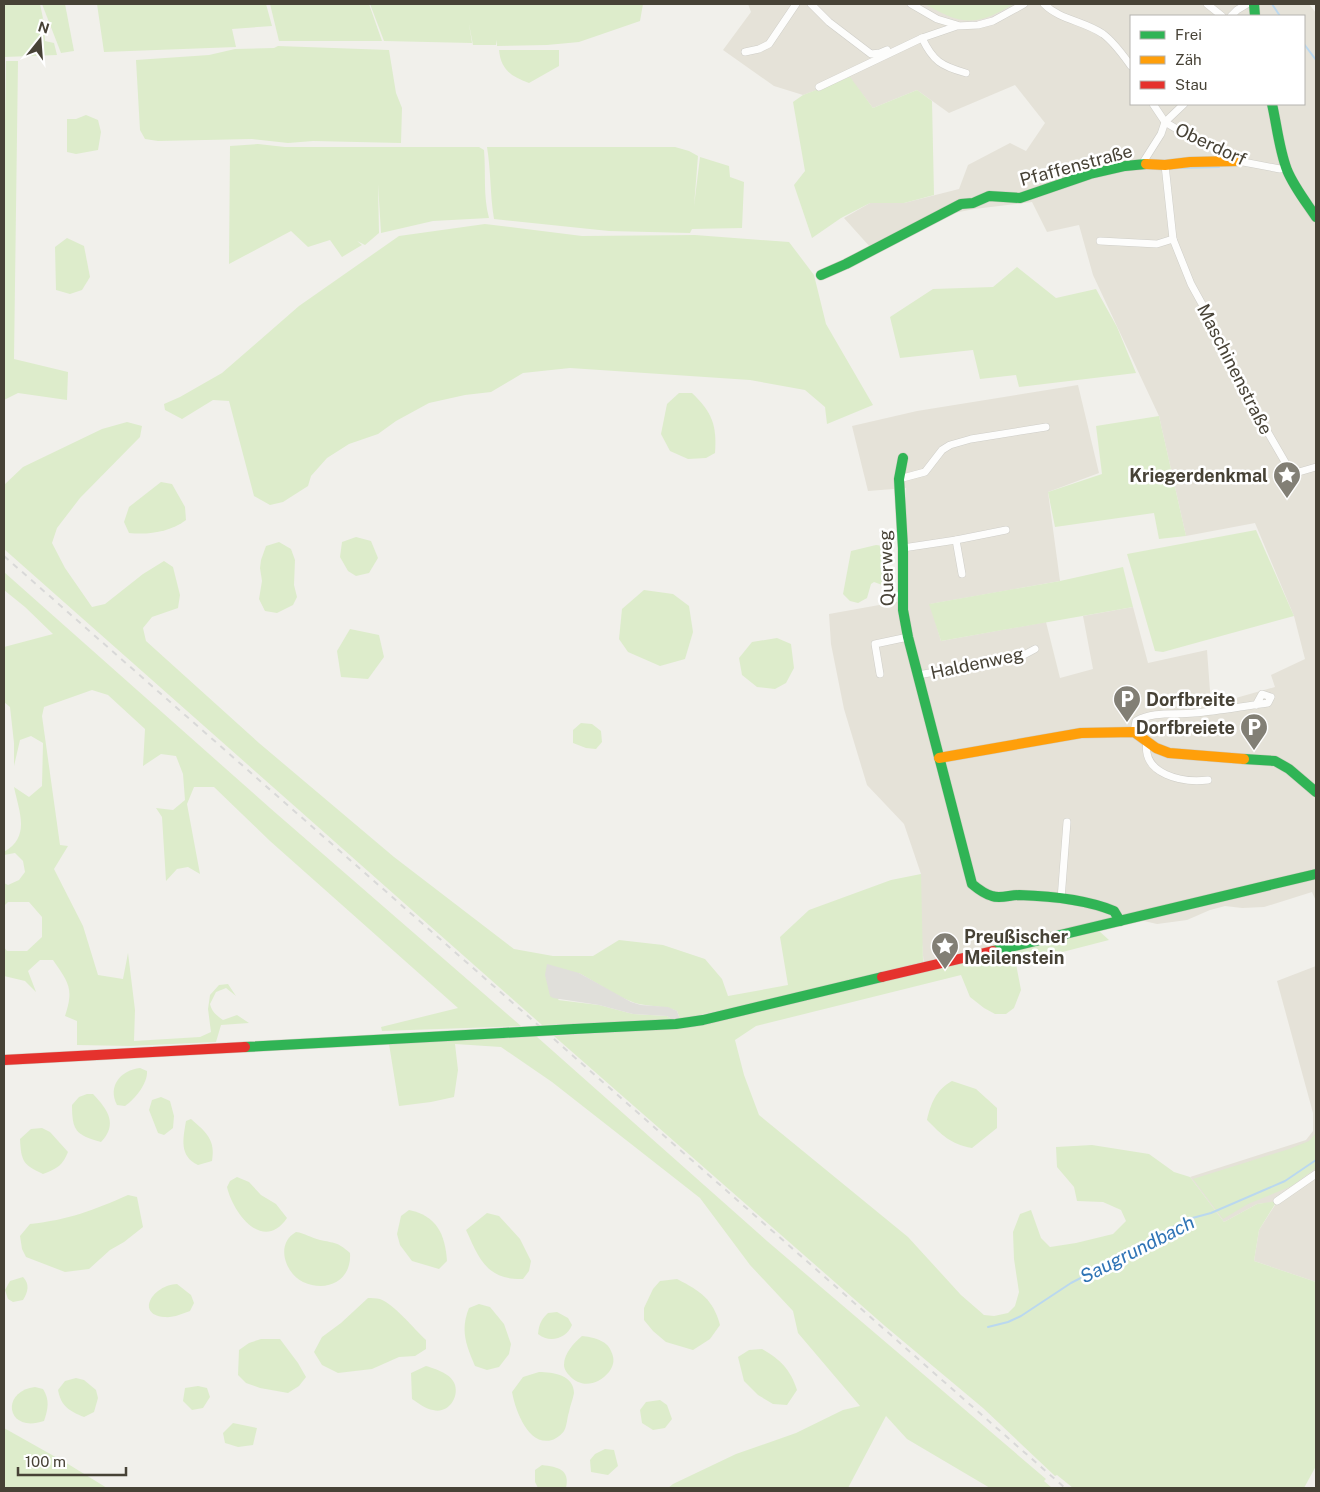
<svg xmlns="http://www.w3.org/2000/svg" width="1320" height="1492" font-family="'Public Sans',sans-serif">
  <style>
    .residential { fill: #e5e2d8; fill-rule: evenodd }
    .green { fill: #ddeccb }
    .parking { fill: #e0dfda }
    .lines { fill: none; stroke-linecap: round; stroke-linejoin: round }
    .stream { stroke: #bad8ef; stroke-width: 2 }
    .street-casing { stroke: #cfcec8; stroke-width: 8 }
    .fast-casing { stroke: #d1cdc2; stroke-width: 11 }
    .slow-casing { stroke: #d1cdc2; stroke-width: 11 }
    .jam-casing { stroke: #d1cdc2; stroke-width: 11 }
    .street { stroke: #fdfdfc; stroke-width: 7 }
    .fast { stroke: #30b455; stroke-width: 10 }
    .slow { stroke: #ff9f0a; stroke-width: 10 }
    .jam { stroke: #e5322d; stroke-width: 10 }
    .rail { stroke: #d9d9d8; stroke-width: 2; stroke-dasharray: 6 6; stroke-linecap: butt }
    .fast-bridge-casing { stroke: #d1cdc2; stroke-width: 11; stroke-linecap: butt }
    .fast-bridge { stroke: #30b455; stroke-width: 10 }
    .labels { text-anchor: middle; dominant-baseline: central; stroke-width: 5; stroke-linejoin: round; paint-order: stroke }
    .street-label { font-size: 18px; fill: #474236; stroke: #fff }
    .poi-label { font-size: 18px; font-weight: bold; fill: #474236; stroke: #fff; text-anchor: end }
    .water-label { font-size: 19px; font-style: italic; fill: #2e73b5; stroke: #fff }
  </style>
  <rect width="100%" height="100%" fill="#f1f0eb"/>
  <g class="residential">
    <path d="M748,4h561l7,9v888l-4,-9 -48,15 -22,1 -17,-2 -15,4 -23,10 -30,4 -26,-6 -207,49 -3,-36v-57l-17,-50 -37,-39 -23,-76 -13,-65 -2,-30 78,-14 -2,-58 1,-54 -38,3 -16,-65 65,-15 161,-26 21,88 -51,19 12,89 -130,23 11,37 105,-19 14,56 33,-9 -10,-53 50,-9 15,56 59,-13 4,55 64,-18 -4,-12 34,-16 -11,-43 -39,-93 -69,13 -27,-120 -66,-141 -14,-50 -32,7 -15,-30 -58,7 -49,10 -54,29 -27,-30 26,-15h34l55,-14 9,-24 42,-22 16,8 19,-28 -30,-38 -66,28 -32,-23 -44,18 -23,-30 -47,17 -29,-9 -51,-36 28,-38zM1131,16h173v88h-173z"/>
    <path d="M1316,966v316l-62,-21 5,-31 18,-28 -20,2 -33,18 -34,-45 116,-37 7,-9v-18l-36,-132z"/>
  </g>
  <g class="green">
    <path d="M4,4h36l4,19 1,18 9,2 3,12 -53,2z"/>
    <path d="M42,4h23l9,47 -13,2z"/>
    <path d="M97,4h169l6,22 -40,3 4,18 -132,5z"/>
    <path d="M270,4h99l13,37h-103z"/>
    <path d="M370,4h273l-3,17 -61,21 -32,3 -50,1v-6l-1,5h-23l-4,-21 3,19 -88,-2z"/>
    <path d="M925,4h89c-38,22 -51,22 -89,0z"/>
    <path d="M278,46l111,4 7,43 6,15 -1,35 -88,-2 -25,2 -36,-4 -94,2 -13,-2 -5,-9 -4,-70 73,-5 26,-6 39,-1z"/>
    <path d="M499,50h60v16l-30,17c-18,-7 -28,-13 -30,-33z"/>
    <path d="M6,61h12l-4,298 54,13 -1,28 -49,-7 -14,7v-219z"/>
    <path d="M850,77l23,31 44,-18 15,11 2,94 -30,8h-34l-29,15 -29,20 -18,-53 11,-14 -12,-69 10,-7z"/>
    <path d="M86,115l12,5 3,12 -3,18 -22,4 -9,-2v-33h9z"/>
    <path d="M258,144l27,3h194l5,3c2,23 -1,46 5,68l-56,3 -52,12 -3,-49 1,49 -14,12 -8,-4 5,4 -20,12 -12,-17 -22,7 -17,-16 -62,33 1,-118z"/>
    <path d="M487,147h188l14,4 9,5 -4,50 6,-49 29,9 1,11 14,5 -2,46 -50,1 -2,4 -81,-2 -115,-12c-4,-24 -3,-48 -7,-72z"/>
    <path d="M485,224l97,12 113,-1 94,7 25,33 12,49 47,81 -46,19 -2,-17 -20,-17 -55,-10 -180,-12 -47,5 -32,19 -26,3 -36,8 -33,18 -18,13 -29,10 -22,14 -16,18 -3,10 -25,16 -13,3 -16,-9 -25,-95 -16,-1 -31,19 -17,-9 -1,-6 16,-7 42,-24 77,-67 100,-70z"/>
    <path d="M67,238l17,8 6,31 -8,13 -12,4 -14,-4 -1,-43z"/>
    <path d="M1017,267l39,31 40,-9 21,38 19,46 -117,14 -3,-12 -36,4 -7,-29 -73,8 -10,-41 43,-28 60,-2z"/>
    <path d="M679,393h13c20,19 25,32 23,60l-9,5 -18,1 -18,-8 -9,-17 6,-30z"/>
    <path d="M1159,416l27,120 -27,3 -5,-26 -99,14 -7,-35 54,-18 -6,-48z"/>
    <path d="M127,422l15,4 -2,11 -60,61 -23,30 -5,15 13,25 27,39 13,-3 38,-30 21,-13 9,6 7,28 -2,13 -26,9 -9,11 3,13 113,102 135,114 120,92 39,7h40l26,-16 44,5 42,14 17,20 6,17 60,-11 -8,-48 29,-27 82,-30 30,-6 2,88 -176,43 -67,14 -3,-8c-14,-6 -28,-4 -42,-8 -18,-6 -39,-21 -56,-30l-21,27 41,5 34,9 34,2 6,4 -131,5 -538,-476v-64l19,-18 79,-38z"/>
    <path d="M161,482l11,2 13,23 1,13c-16,12 -37,15 -57,13l-5,-11 5,-15z"/>
    <path d="M1256,530l38,86 -131,36 -8,-1 -28,-97z"/>
    <path d="M356,537l15,4 7,17 -9,15 -13,3 -8,-5 -8,-14 2,-15z"/>
    <path d="M279,542l12,7 4,11 -1,25 3,12 -4,8 -16,8 -12,-2 -6,-12 3,-18 -2,-13 1,-8 5,-14z"/>
    <path d="M876,545l8,1 4,9 -3,31 -11,-4 -3,2 -4,14 -9,5 -8,-2 -7,-7 8,-43z"/>
    <path d="M1123,567l10,40 -192,34 -12,-37 131,-23z"/>
    <path d="M4,572l266,236 251,218 -139,5 -1,-4 77,-19 -188,-167 -56,-54h-20l-7,17 13,70 -12,-7 -11,2 -11,12 -4,-64 -6,-9 17,2 12,-10 -2,-26 -7,-18 -15,-2 -18,12 2,-37 -37,-34 -16,-5 -48,17 -2,9 18,129 8,1 -14,23 29,57 15,49 25,4 5,-26 7,57 -1,31 66,-4 11,-5 -3,-23 2,-14 9,-10 9,-1 8,12 -10,-8 -10,4 -6,12c2,8 6,11 13,16l14,-5 12,8 -28,2 -5,17 -86,4 -53,-1v-24l-12,-5c9,-27 4,-33 -12,-56h-13l-12,11 8,21 -11,-11 -21,-5v-29l3,4h20l15,-14v-20l-13,-15h-21l-4,4v-23l4,2 11,-5 6,-8 -2,-11 -8,-8 -11,2v-3c27,-16 15,-40 10,-65l15,10 13,-11 1,-43 -12,-7 -11,4 -6,26v-23l-4,-36 -6,-5v-55l49,-13 -28,-27 -21,-17z"/>
    <path d="M644,590l29,4 16,12 4,26 -8,27 -25,7 -32,-14 -9,-13 3,-30z"/>
    <path d="M350,629l29,6 5,22 -16,22 -27,-2 -4,-26z"/>
    <path d="M777,638l14,6 3,24 -8,15 -11,6 -18,-2 -15,-12 -3,-17 13,-16z"/>
    <path d="M581,723l11,1 9,7 1,11 -6,7 -10,-1 -13,-5v-13z"/>
    <path d="M1098,930l11,10 -93,24 5,26 -7,18 -8,6h-11l-11,-6 -14,-11 -9,-22 -205,51 -21,14 9,35 15,40 149,122 53,58 23,20 10,1 14,-3 7,-7 4,-14 -5,-33 -1,-27 7,-18 11,-4 10,28 9,9 26,-4 37,-9 13,-13 -5,-11 -18,-8 -26,-1 -3,-14 -17,-20 -1,-20 36,-2 57,9 25,18 16,5 34,45 33,-18 20,-3 -18,29 -5,31 62,21v184l-12,22h-231l-16,-13 -2,1 -72,-68 -98,-82 -331,-290 132,-8z"/>
    <path d="M536,1036l231,205 279,238 -2,2 8,7h-62l-83,-49 -21,-23 -38,72h-180l5,-4 63,-30 60,-21 47,-23 17,-4 -62,-73 -5,-22 -43,-46 -50,-67 -148,-116 -51,-35 -46,-3 3,26 -4,27 -23,5 -32,4 -10,-62z"/>
    <path d="M140,1068l7,3c1,12 -12,28 -22,35l-8,-1c-10,-19 4,-35 23,-37z"/>
    <path d="M952,1081l24,8 21,19v20l-25,20c-22,-4 -30,-13 -45,-28 4,-17 9,-30 25,-39z"/>
    <path d="M87,1094h6c15,16 25,30 8,48 -25,-7 -29,-11 -29,-37l7,-8z"/>
    <path d="M161,1097l9,4 4,15 -1,12 -9,7 -6,-2 -9,-23 3,-10z"/>
    <path d="M191,1119c15,13 25,21 21,42l-14,4c-19,-9 -15,-26 -12,-44z"/>
    <path d="M42,1128l8,4 18,20c-6,14 -10,16 -25,22 -20,-9 -22,-13 -23,-35l11,-10z"/>
    <path d="M1316,1133v35l-24,18 -44,18 -25,15 -30,-40 96,-30 20,-8z"/>
    <path d="M237,1177l12,5 12,13 15,9 11,14c-24,35 -54,-5 -60,-31l3,-6z"/>
    <path d="M128,1195l9,2 6,30 -19,15 -14,8 -21,19 -24,3 -39,-15 -4,-8 -2,-13 10,-12c38,-4 64,-14 98,-29z"/>
    <path d="M409,1210c28,6 36,24 38,51l-8,8 -27,-8 -12,-16 -3,-11 4,-18z"/>
    <path d="M487,1213l12,3 21,23 11,22 -2,10 -6,8c-37,1 -44,-21 -57,-49z"/>
    <path d="M296,1232c9,1 15,6 24,8 14,3 18,2 30,13 2,27 -22,40 -47,29 -18,-9 -28,-38 -7,-50z"/>
    <path d="M23,1277c7,7 5,15 0,23l-10,2 -5,-3 -3,-9 5,-9z"/>
    <path d="M677,1279c23,12 36,20 43,46l-10,14 -17,11 -27,-8 -13,-11 -9,-11v-12l9,-19 7,-8z"/>
    <path d="M177,1284l14,11 3,8 -4,8c-8,3 -17,7 -26,6 -29,-3 -11,-32 13,-33z"/>
    <path d="M368,1298c3,0 8,0 12,1 14,5 34,30 46,41v9l-11,7 -16,1 -27,12 -34,4 -16,-8 -8,-13 8,-15 19,-14z"/>
    <path d="M479,1304l11,3 14,17 7,20 -2,10 -10,13 -12,3 -12,-4c-9,-21 -15,-36 -6,-58z"/>
    <path d="M557,1312l11,6 4,7c-5,13 -22,19 -34,9 1,-10 3,-14 10,-21z"/>
    <path d="M582,1336c10,1 25,4 29,15 4,8 3,14 -2,21 -11,13 -28,17 -40,3 -2,-2 -5,-6 -5,-10 0,-12 10,-22 18,-29z"/>
    <path d="M261,1339h19l18,24 8,14 -7,9 -11,7 -28,-5 -14,-5 -8,-8 1,-25 10,-7z"/>
    <path d="M762,1349c19,11 28,20 35,41l-10,15 -14,-1 -15,-9 -14,-14 -6,-24 11,-7z"/>
    <path d="M426,1366c10,3 26,8 29,19 4,14 -8,29 -22,25 -7,-1 -15,-7 -21,-11l-1,-26z"/>
    <path d="M539,1372c14,0 35,3 35,21 -1,6 -4,13 -5,19 -2,6 -2,14 -5,19 -2,3 -8,8 -12,9 -24,7 -37,-31 -40,-48l11,-15z"/>
    <path d="M76,1378l8,2 12,10 2,8 -4,14 -10,5c-15,-6 -23,-11 -26,-27l7,-9z"/>
    <path d="M198,1386l9,2 3,9 -7,11 -11,2 -9,-9 2,-13z"/>
    <path d="M35,1387l8,2c7,11 5,20 1,32 -38,13 -44,-30 -9,-34z"/>
    <path d="M660,1400l7,5 5,14 -7,9 -12,2 -11,-7 -2,-13 6,-8z"/>
    <path d="M233,1423l24,5 -4,17 -15,2 -13,-4 -2,-10z"/>
    <path d="M4,1428l64,36 39,24h-103z"/>
    <path d="M605,1449l9,1 4,16 -10,9 -17,-3 -1,-12 5,-6z"/>
    <path d="M542,1465c16,2 28,4 24,23h-28l-3,-6v-12z"/>
  </g>
  <path class="parking" d="M547,964l32,9 52,29 10,3 27,2 9,4 3,8 -7,1 -6,-4 -34,-2 -34,-9 -46,-7 -3,-2 -5,-21z"/>
  <g class="lines">
    <g class="stream">
      <path d="M1272,4l8,12"/>
      <path d="M1304,44l12,16"/>
      <path d="M1181,168l38,-1"/>
      <path d="M988,1327l20,-5 13,-6 50,-33 54,-28 60,-35 26,-7 74,-32 31,-21"/>
    </g>
    <g class="street-casing">
      <g id="street">
        <path d="M811,4l18,18 42,32 9,-1 7,-3"/>
        <path d="M911,4l26,15 20,6"/>
        <path d="M1044,4c16,16 40,17 59,30 11,8 20,21 28,32"/>
        <path d="M1207,4l15,12"/>
        <path d="M1231,16l6,-6 10,-6"/>
        <path d="M922,38c11,23 19,28 44,35"/>
        <path d="M745,52l14,-3 10,-5 27,-40"/>
        <path d="M819,87l103,-49 35,-12 21,-1 15,-4 31,-17"/>
        <path d="M1153,104l12,18 15,9 58,30 42,8 7,-1"/>
        <path d="M1142,164l19,-30 4,-12 19,-18"/>
        <path d="M1165,165l8,74 18,45 11,20 10,25 18,33 4,12 58,100 24,-7"/>
        <path d="M1100,241l57,3 16,-5"/>
        <path d="M899,479l26,-7 17,-22 8,-5 21,-6 75,-12"/>
        <path d="M956,540l6,34"/>
        <path d="M903,548l53,-8 50,-10"/>
        <path d="M880,674l-5,-30 33,-7"/>
        <path d="M918,675l102,-18 15,-8"/>
        <path d="M1134,732l2,-11c18,-10 38,-6 58,-8 25,-2 50,-7 74,-10l3,-6 -9,-3 -6,11"/>
        <path d="M1147,741c-6,34 36,42 61,39"/>
        <path d="M1061,899l6,-77"/>
        <path d="M1277,1201l39,-27"/>
      </g>
    </g>
    <g class="fast-casing">
      <g id="fast">
        <path d="M1254,4l1,12"/>
        <path d="M1272,104c5,22 7,45 15,66 7,17 19,32 29,47"/>
        <path d="M821,275l25,-11 115,-60 12,-1 16,-7 31,2 70,-24 35,-8 21,-2"/>
        <path d="M903,458l-4,21 4,69v62l5,27 64,247c6,5 12,10 20,12 8,3 18,-1 27,-1 31,1 66,4 95,16l6,10"/>
        <path d="M1244,759l31,2 14,8 27,23"/>
        <path d="M993,951l323,-77"/>
        <path d="M574,1029l102,-5 27,-4 179,-43"/>
        <path d="M245,1047l258,-14"/>
      </g>
    </g>
    <g class="slow-casing">
      <g id="slow">
        <path d="M1146,164l19,1 25,-3 48,-1"/>
        <path d="M939,758l142,-25 53,-1 22,16 13,5 75,6"/>
      </g>
    </g>
    <g class="jam-casing">
      <g id="jam">
        <path d="M882,977l111,-26"/>
        <path d="M4,1060l241,-13"/>
      </g>
    </g>
    <use href="#street" class="street"/>
    <use href="#fast" class="fast"/>
    <use href="#slow" class="slow"/>
    <use href="#jam" class="jam"/>
    <path class="rail" d="M4,556l1061,932"/>
    <g class="fast-bridge-casing">
      <path id="fast-bridge" d="M503,1033l71,-4"/>
    </g>
    <use href="#fast-bridge" class="fast-bridge"/>
  </g>
  <defs>
    <g id="sight-pin" transform="scale(1.4375)"><path d="M0 17L-7.5 6A9.5 9.5 0 1 1 7.5 6Z" fill="#827f75" stroke="#fff"/><path d="M0-6L1.8-2.2L6-1.7L2.9 1.2L3.7 5.4L0 3.3L-3.7 5.4L-2.9 1.2L-6-1.7L-1.8-2.2Z" fill="#fff"/></g>
    <g id="parking-pin" transform="scale(1.4375)"><path d="M0 17L-7.5 6A9.5 9.5 0 1 1 7.5 6Z" fill="#827f75" stroke="#fff"/><path d="M-3.5-5.5H1a3.5 3.5 0 0 1 0 7H-1V5.5H-3.5ZM-1-3.4V-.6H.8a1.4 1.4 0 0 0 0-2.8Z" fill="#fff"/></g>
  </defs>
  <g fill-rule="evenodd">
    <use href="#sight-pin" x="1287" y="475"/>
    <use href="#parking-pin" x="1127" y="699"/>
    <use href="#parking-pin" x="1254" y="727"/>
    <use href="#sight-pin" x="945" y="946"/>
  </g>
  <g class="labels">
    <g class="street-label">
      <text transform="translate(1211 144) rotate(25)">Oberdorf</text>
      <text transform="translate(1076 165) rotate(-15)">Pfaffenstraße</text>
      <text transform="translate(1235 369) rotate(63)">Maschinenstraße</text>
      <text transform="translate(886 568) rotate(-92)">Querweg</text>
      <text transform="translate(977 663) rotate(-12)">Haldenweg</text>
    </g>
    <g class="poi-label">
      <text x="1268" y="475">Kriegerdenkmal</text>
      <text x="1146" y="699" text-anchor="start">Dorfbreite</text>
      <text x="1235" y="727">Dorfbreiete</text>
      <text x="964" y="936" text-anchor="start">Preußischer<tspan x="964" dy="21">Meilenstein</tspan></text>
    </g>
    <g class="water-label">
      <text transform="translate(1137 1249) rotate(-27)">Saugrundbach</text>
    </g>
  </g>
  <rect width="1320" height="1492" fill="none" stroke="#474236" stroke-width="10"/>
  <rect x="1130" y="15" width="175" height="90" fill="#ffffff" stroke="#b5b3af"/>
  <rect x="1140" y="31" width="25" height="8" fill="#30b455" stroke="#b5b3af"/>
  <text x="1175" y="40" font-size="15" fill="#474236">Frei</text>
  <rect x="1140" y="56" width="25" height="8" fill="#ff9f0a" stroke="#b5b3af"/>
  <text x="1175" y="65" font-size="15" fill="#474236">Zäh</text>
  <rect x="1140" y="81" width="25" height="8" fill="#e5322d" stroke="#b5b3af"/>
  <text x="1175" y="90" font-size="15" fill="#474236">Stau</text>
  <g transform="translate(40 40) rotate(17)" stroke="#ffffff" stroke-width="4" paint-order="stroke">
  <path d="M0-4L9 19L0 12L-9 19Z" fill="#474236"/>
  <text y="-8" font-size="14" font-weight="bold" text-anchor="middle" fill="#474236">N</text>
  </g>
  <path d="M18 1467v8h108v-8" fill="none" stroke="#474236" stroke-width="2.5"/>
  <text x="25" y="1467" font-size="15" fill="#474236" stroke="#ffffff" stroke-width="4" paint-order="stroke">100 m</text>
</svg>
